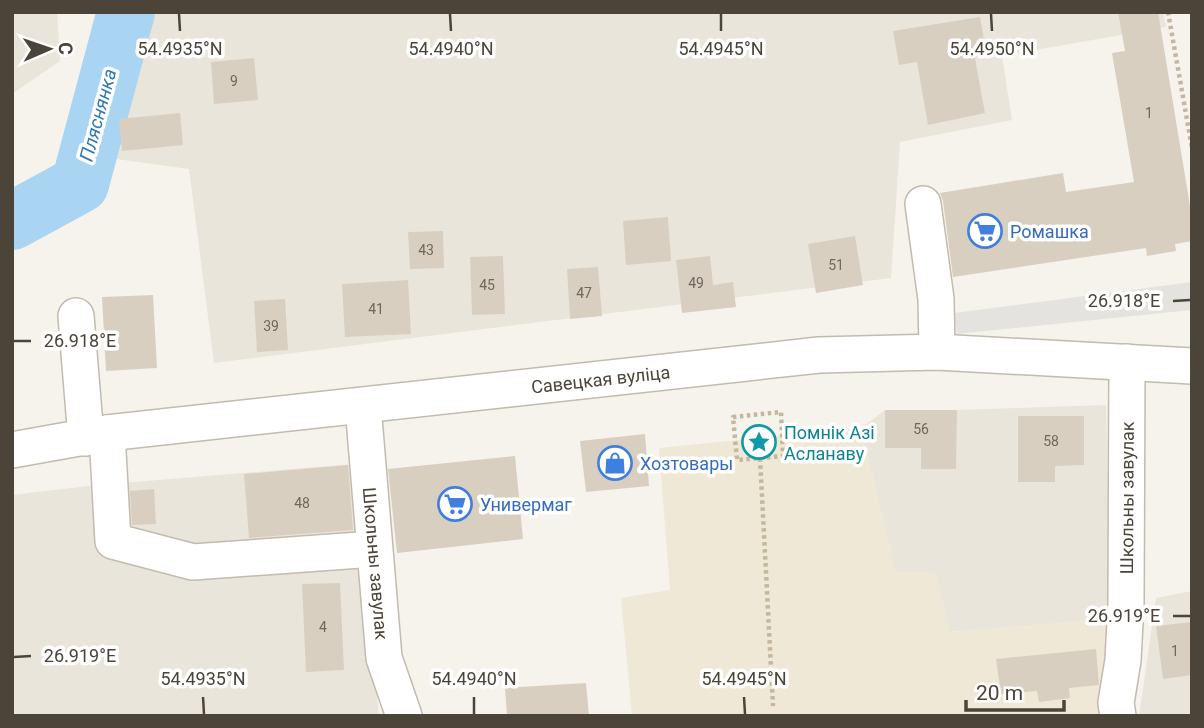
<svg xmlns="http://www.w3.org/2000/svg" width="1204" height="728" font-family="Roboto,sans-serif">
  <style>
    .residential { fill: #eae5da }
    .education { fill: #efe8d6 }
    .parking { fill: #e5e3e0 }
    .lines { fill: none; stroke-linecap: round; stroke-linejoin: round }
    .river { stroke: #a9d4f2; stroke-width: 58 }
    .building { fill: #d8cfc1 }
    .minor-casing { stroke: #c2bbae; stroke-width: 38 }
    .path { stroke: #c4b79f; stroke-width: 4.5; stroke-dasharray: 3.5 3.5; stroke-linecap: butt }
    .minor { stroke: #fff; stroke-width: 35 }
    .ticks { fill: none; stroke: #4b4439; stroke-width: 2.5 }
    .labels { text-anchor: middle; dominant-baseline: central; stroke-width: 7; stroke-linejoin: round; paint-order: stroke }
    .number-label { font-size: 14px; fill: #6e675b }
    .shop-label { font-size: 18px; fill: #366cbe; stroke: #fff; text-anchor: start }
    .street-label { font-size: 18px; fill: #4b4439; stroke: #fff }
    .culture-label { font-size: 18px; fill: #0d838f; stroke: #fff; text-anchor: start }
    .water-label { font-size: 19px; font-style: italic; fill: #2e7ab2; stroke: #fff }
    .ticks-label { font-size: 18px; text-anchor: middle; fill: #4b4439; stroke: #fff; stroke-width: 7; stroke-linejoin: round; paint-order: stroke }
  </style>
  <rect width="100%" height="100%" fill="#f6f3ec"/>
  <g class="residential">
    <path d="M12,12h45l3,49 -48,33z"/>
    <path d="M145,12h1018l3,15 -164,29 10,64 -112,22 -9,136 -677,85 -25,-194 -80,-11z"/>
    <path d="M1106,405l4,214 -160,13 -15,-59 -40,-1 -34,-144 24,-18h72z"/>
    <path d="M354,464l25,252h-367v-221l85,-10z"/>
    <path d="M1192,591v125h-53l17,-118z"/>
  </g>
  <path class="education" d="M861,428l34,144h40l15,60 160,-13 -1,97h-477l-11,-118 49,-8 -11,-142z"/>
  <path class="parking" d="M1192,282v28l-235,24 -3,-21z"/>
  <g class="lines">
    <path class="river" d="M12,221l68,-37 46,-172"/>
  </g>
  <g class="building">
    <path d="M1118,12h40l34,206v23l-17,3 1,7 -29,5 -1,-8 -193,29 -10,-76 -3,-8 123,-20 3,19 68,-10 -22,-129 13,-2z"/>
    <path d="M980,17l6,34 -12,2 11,60 -57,12 -11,-63 -18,3 -6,-34z"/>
    <path d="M254,58l4,42 -44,4 -3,-42z"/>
    <path d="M180,113l3,32 -61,6 -3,-32z"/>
    <path d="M668,217l3,44 -45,4 -3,-44z"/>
    <path d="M443,231l1,37 -34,1 -2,-37z"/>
    <path d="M855,236l8,49 -47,8 -8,-49z"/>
    <path d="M503,256l2,58 -33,1 -2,-58z"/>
    <path d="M710,256l3,29 20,-3 3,25 -54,6 -6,-53z"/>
    <path d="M598,267l4,49 -32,3 -3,-50z"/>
    <path d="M408,280l3,54 -66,3 -3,-53z"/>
    <path d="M153,295l4,73 -51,3 -4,-74z"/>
    <path d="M285,299l3,51 -31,2 -3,-51z"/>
    <path d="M885,410h72l-1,59h-35v-21h-36z"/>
    <path d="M1018,416h66v49l-29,1v16h-37z"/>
    <path d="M645,434l4,52 -63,6 -6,-51z"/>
    <path d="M515,456l8,83 -126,14 -9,-84z"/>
    <path d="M348,465l5,65 -104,8 -5,-64z"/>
    <path d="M154,489l2,35 -24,1 -2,-34z"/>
    <path d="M340,583l4,87 -38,2 -4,-88z"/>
    <path d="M1192,622v53l-29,4 -7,-53z"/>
    <path d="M1096,649l3,36 -30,3 1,10 -31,4 -2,-11 -36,3 -5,-35z"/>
    <path d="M586,683l3,33h-82l-2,-28z"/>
  </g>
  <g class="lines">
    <g class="minor-casing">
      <g id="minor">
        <path d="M923,204l13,95 1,53"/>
        <path d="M76,316l10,122"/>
        <path id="s1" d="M363,406l21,252 20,58"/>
        <path d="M107,433l6,108 80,21 181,-13"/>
        <path id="s2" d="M12,450l95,-17 712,-78 118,-3 255,14"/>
        <path id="s3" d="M1118,716l-2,-13 7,-43 3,-57 1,-241"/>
      </g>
    </g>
    <g class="path">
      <path d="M1168,12l24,136"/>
      <path d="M760,458l23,-2 -2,-44 -48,5 4,43 23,-2 13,248"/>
    </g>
    <use href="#minor" class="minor"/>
  </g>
  <path class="ticks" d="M179,14l1,17M450,14l1,17M721,14v17M991,14l1,17M1173,301l17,-1M14,341h17M1173,616h17M14,657l17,-1M203,697l1,17M474,697v17M744,697l1,17"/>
  <defs>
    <g id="supermarket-ring" transform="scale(1.75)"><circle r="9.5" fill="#fff" stroke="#3f7fe0" stroke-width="1.5"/><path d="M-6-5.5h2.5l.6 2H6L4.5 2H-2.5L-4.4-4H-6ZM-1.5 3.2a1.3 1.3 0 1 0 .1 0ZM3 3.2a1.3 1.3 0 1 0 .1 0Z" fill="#3f7fe0"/></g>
    <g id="sight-ring" transform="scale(1.75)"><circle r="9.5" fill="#fff" stroke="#0f9aa8" stroke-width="1.5"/><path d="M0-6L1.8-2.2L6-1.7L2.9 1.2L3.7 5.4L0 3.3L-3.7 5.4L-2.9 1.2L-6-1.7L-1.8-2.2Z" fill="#0f9aa8"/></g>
    <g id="shop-ring" transform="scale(1.75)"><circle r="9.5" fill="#fff" stroke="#3f7fe0" stroke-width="1.5"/><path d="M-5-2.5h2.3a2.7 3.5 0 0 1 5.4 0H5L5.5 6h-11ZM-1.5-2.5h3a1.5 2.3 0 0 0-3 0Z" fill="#3f7fe0"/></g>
  </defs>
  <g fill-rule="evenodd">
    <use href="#supermarket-ring" x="985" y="231"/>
    <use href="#sight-ring" x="759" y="442"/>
    <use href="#shop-ring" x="615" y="463"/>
    <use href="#supermarket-ring" x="455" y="504"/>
  </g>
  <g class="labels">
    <g class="number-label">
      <text x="234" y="81">9</text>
      <text x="1149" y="113">1</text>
      <text x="426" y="250">43</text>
      <text x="836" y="265">51</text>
      <text x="696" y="283">49</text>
      <text x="487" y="285">45</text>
      <text x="584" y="293">47</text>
      <text x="376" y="309">41</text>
      <text x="271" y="326">39</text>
      <text x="921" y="429">56</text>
      <text x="1051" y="441">58</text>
      <text x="302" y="503">48</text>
      <text x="323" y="627">4</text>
      <text x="1175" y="651">1</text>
    </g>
    <g class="shop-label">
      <text x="1010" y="231">Ромашка</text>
      <text x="640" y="463">Хозтовары</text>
      <text x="480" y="504">Универмаг</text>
    </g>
    <g class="street-label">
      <text stroke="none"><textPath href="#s2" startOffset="593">Савецкая вуліца</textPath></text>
      <text stroke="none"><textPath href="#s3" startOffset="219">Школьны завулак</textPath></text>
      <text stroke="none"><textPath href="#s1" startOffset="158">Школьны завулак</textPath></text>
    </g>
    <g class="culture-label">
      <text x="784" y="432">Помнік Азі<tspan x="784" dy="21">Асланаву</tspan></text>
    </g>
    <g class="water-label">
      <text transform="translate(98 115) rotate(-75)">Пляснянка</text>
    </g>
  </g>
  <g class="ticks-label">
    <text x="180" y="55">54.4935°N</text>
    <text x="451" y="55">54.4940°N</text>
    <text x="721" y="55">54.4945°N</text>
    <text x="992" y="55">54.4950°N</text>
    <text x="1124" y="307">26.918°E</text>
    <text x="80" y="347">26.918°E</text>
    <text x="1124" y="622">26.919°E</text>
    <text x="80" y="662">26.919°E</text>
    <text x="203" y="685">54.4935°N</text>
    <text x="474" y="685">54.4940°N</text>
    <text x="744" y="685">54.4945°N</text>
  </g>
  <rect width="1204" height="728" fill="none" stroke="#4b4439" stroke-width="28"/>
  <g transform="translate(49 49) rotate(88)" stroke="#ffffff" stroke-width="5" paint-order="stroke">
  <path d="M0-5L12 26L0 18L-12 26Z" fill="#4b4439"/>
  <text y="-10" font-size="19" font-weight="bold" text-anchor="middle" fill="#4b4439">С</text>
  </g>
  <path d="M966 700v10h98v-10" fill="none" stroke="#4b4439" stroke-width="3.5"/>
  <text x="976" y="700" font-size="21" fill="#4b4439" stroke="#ffffff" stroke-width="5" paint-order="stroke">20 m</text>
</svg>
